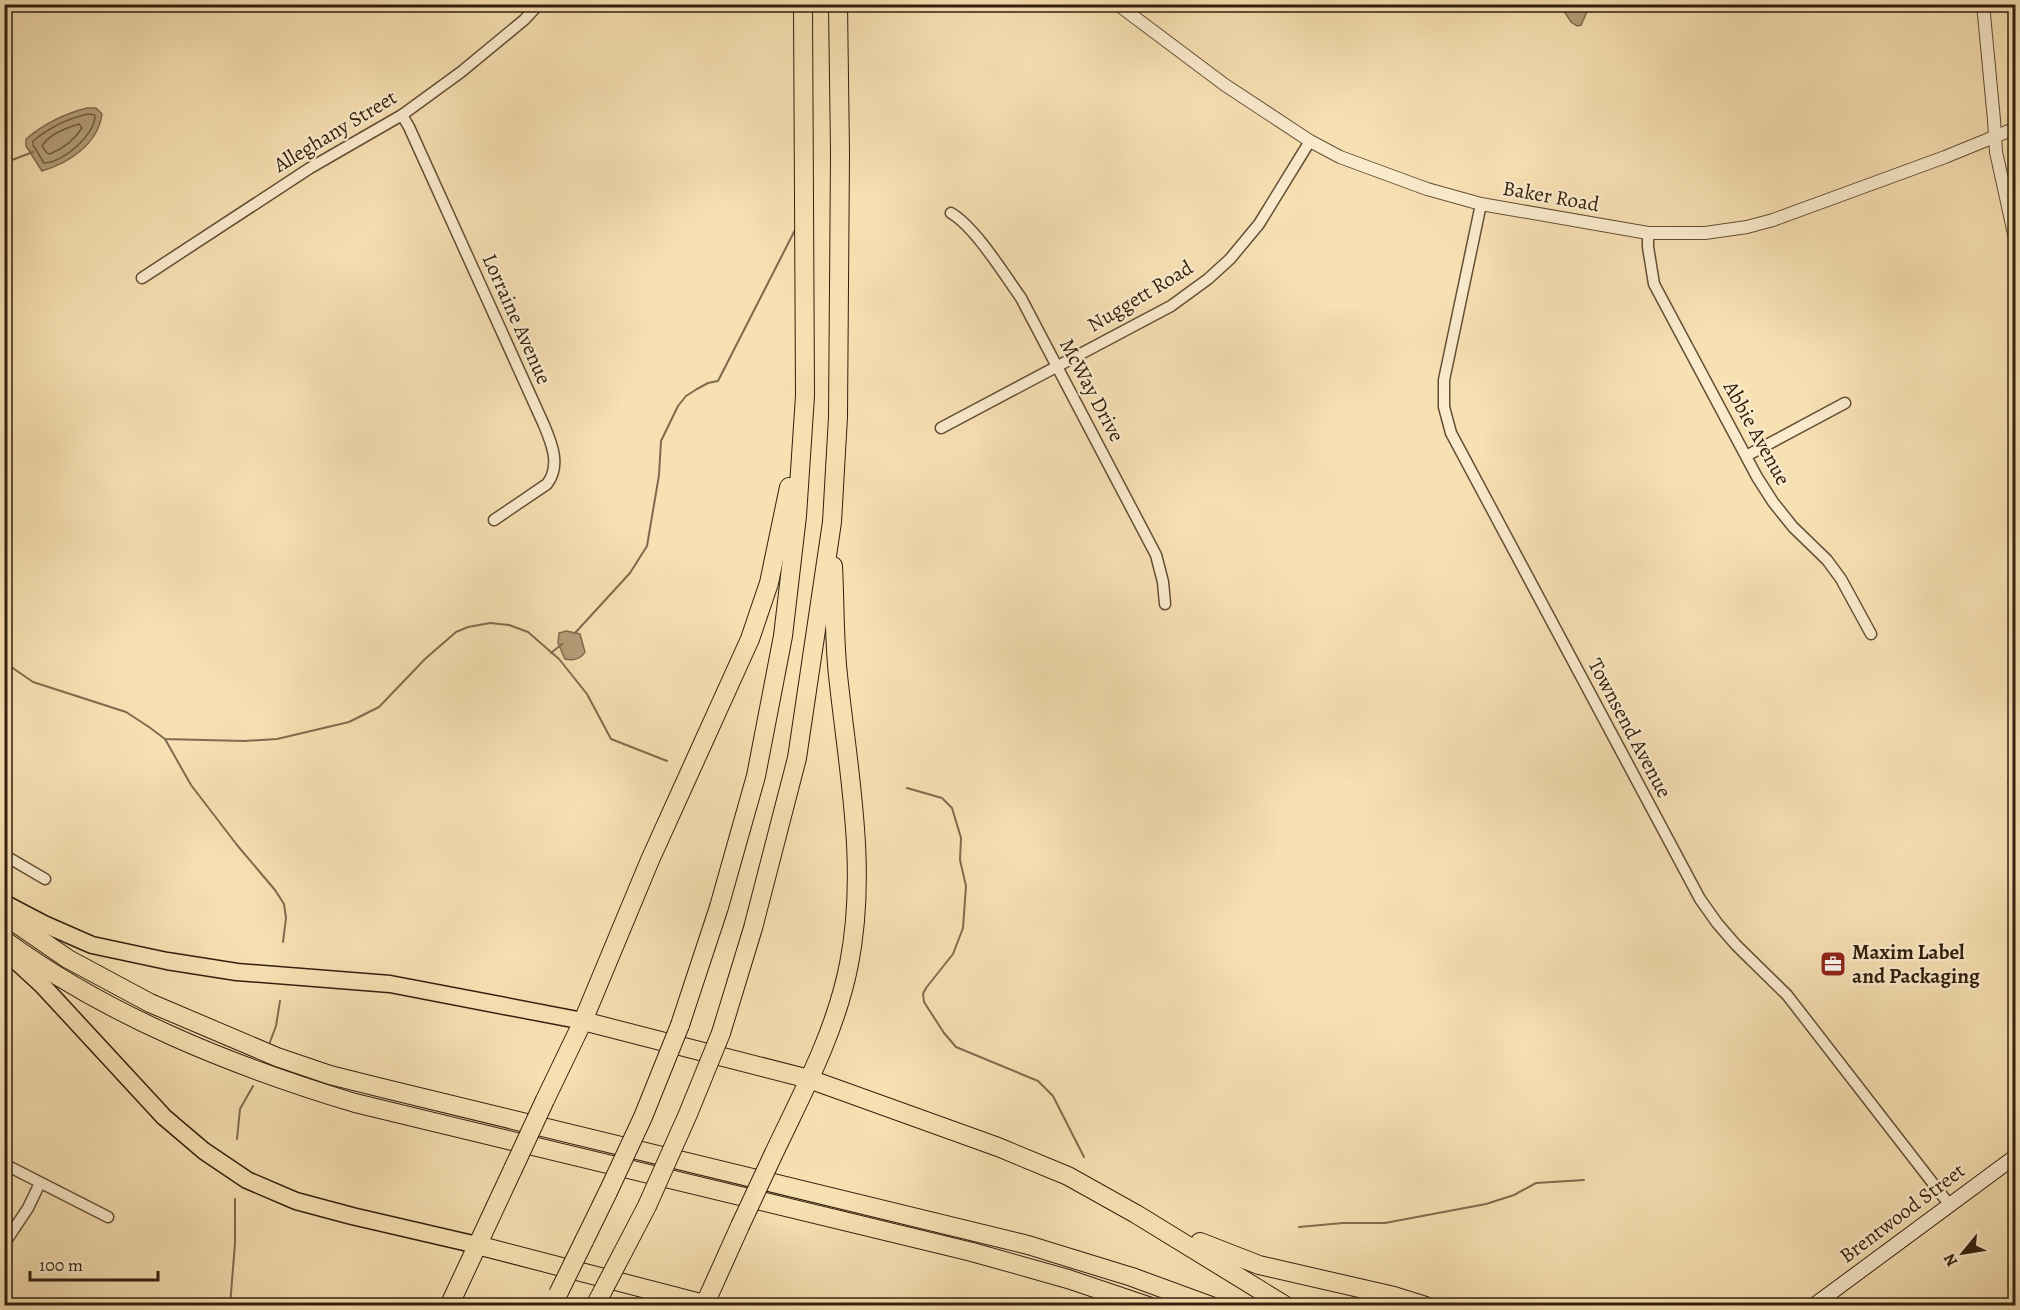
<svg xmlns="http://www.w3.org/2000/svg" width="2020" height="1310" font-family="Alegreya,serif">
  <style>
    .water { fill: #b49e7a; stroke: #806b4e; stroke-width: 1.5 }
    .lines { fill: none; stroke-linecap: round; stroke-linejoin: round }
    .shore { stroke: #745e44; stroke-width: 1.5 }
    .stream { stroke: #806b4e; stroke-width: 2 }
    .minor-casing { stroke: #644f36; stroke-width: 13 }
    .tertiary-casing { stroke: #644f36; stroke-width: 14 }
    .secondary-casing { stroke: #331f0d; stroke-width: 16 }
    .trunk-casing { stroke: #331f0d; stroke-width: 19 }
    .motorway-casing { stroke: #331f0d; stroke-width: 20 }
    .minor { stroke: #faebcd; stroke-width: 10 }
    .tertiary { stroke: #faebcd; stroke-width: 12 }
    .secondary { stroke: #faebcd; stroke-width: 14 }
    .trunk { stroke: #f7e0b2; stroke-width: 16 }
    .motorway { stroke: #f7e0b2; stroke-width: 18 }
    .motorway-bridge-casing { stroke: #331f0d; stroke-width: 20; stroke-linecap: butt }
    .motorway-bridge { stroke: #f7e0b2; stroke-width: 18 }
    .labels { text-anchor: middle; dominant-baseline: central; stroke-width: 4.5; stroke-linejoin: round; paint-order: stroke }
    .street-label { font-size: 21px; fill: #331f0d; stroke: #faebcd }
    .poi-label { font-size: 21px; font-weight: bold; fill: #331f0d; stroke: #faebcd; text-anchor: start }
  </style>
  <rect width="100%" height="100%" fill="#f7e0b2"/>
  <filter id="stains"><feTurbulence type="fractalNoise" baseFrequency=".00333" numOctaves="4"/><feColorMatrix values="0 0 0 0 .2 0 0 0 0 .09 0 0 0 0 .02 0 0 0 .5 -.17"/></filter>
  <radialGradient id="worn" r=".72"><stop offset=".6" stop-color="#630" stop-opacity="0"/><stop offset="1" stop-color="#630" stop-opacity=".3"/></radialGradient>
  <g class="water">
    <path d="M1560,5h30l-9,20 -4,1 -6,-4z"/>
    <path d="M87,108h9l6,6c-4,30 -33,49 -60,57l-16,-25v-7c19,-16 37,-25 61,-31z"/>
    <path d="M566,631l14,3 5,18c-4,7 -12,9 -20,7l-7,-16 1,-10z"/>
  </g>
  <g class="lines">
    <g class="shore">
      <path d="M88,114l7,1c1,19 -32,48 -51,48l-11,-18v-4c17,-14 33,-22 55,-27z"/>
      <path d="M79,124l3,4c-8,13 -18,20 -32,26l-3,-1 -5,-7c7,-12 24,-18 37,-22z"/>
    </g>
    <g class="stream">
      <path d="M4,163l29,-11"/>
      <path d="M575,633l55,-60 17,-27 12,-71 2,-34 17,-35 8,-10 11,-7 11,-6 10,-2 77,-151"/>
      <path d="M551,653l11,-9"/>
      <path d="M4,662l29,20 93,30 23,15 16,12 79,2 33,-2 72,-17 30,-15 46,-48 31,-27 12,-5 22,-4 19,2 19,7 31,27 28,35 24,45 56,22"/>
      <path d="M165,739l26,46 46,60 38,45 9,14 2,14 -3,24"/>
      <path d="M907,788l35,10 10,10 9,30 -1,22 6,26 -3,42 -10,26 -27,34 -3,6 1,8 20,31 12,14 82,34 15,15 31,61"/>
      <path d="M270,1042l6,-16 4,-25"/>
      <path d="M237,1139l3,-30 13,-23"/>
      <path d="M1299,1227l44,-4h42l101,-19 28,-9 22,-12 48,-3"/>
      <path d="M230,1306l5,-63v-44"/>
    </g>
    <g class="minor-casing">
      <g id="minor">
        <path d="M402,115l7,12 135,298c8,19 17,41 3,59l-53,36"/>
        <path d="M1481,204l-37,176v27l7,26 249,466 17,24 19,22 51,50 162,209"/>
        <path d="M951,213c24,14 53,61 70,85l135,257 7,27 2,22"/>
        <path d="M1648,233v14l6,37 103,193 16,25 20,25 34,33 14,19 30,55"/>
        <path d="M142,278l168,-110 92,-53 59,-43 63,-52 15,-16"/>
        <path d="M941,428l230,-122 37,-27 22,-20 29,-35 51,-83"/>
        <path d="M1746,456l99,-53"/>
        <path d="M2014,783l2,-1"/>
        <path d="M4,855l41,24"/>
        <path d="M4,1164l104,53"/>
        <path d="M4,1244l24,-36 12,-25"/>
      </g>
    </g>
    <g class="tertiary-casing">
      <g id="tertiary">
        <path d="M1117,4l108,81 85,56 30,16 87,32 54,15 167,29h57l42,-6 26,-7 172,-63 71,-29"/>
        <path d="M1983,4l11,116 2,32 20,91"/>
      </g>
    </g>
    <g class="secondary-casing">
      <path id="secondary" d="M1813,1306l203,-150"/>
    </g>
    <g class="trunk-casing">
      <g id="trunk">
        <path d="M4,903l40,21 48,21 75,16 70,11 153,12 193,37"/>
        <path d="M4,950l38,35 122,132 40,34 43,29 49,21 56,15 125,29"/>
      </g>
    </g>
    <g class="motorway-casing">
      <g id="motorway">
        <path d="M4,915l64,44 82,44 127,54 53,18 52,13 646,157 104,32 79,29"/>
        <path d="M4,940c104,76 228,126 351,163l617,149 96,27 80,27"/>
        <path d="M583,1021l226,58 189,68 70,29 68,38 150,92"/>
        <path d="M680,1025l39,-118 37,-131 27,-140 14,-120 8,-120 -2,-392"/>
        <path d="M721,1033l32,-105 44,-170 35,-236 6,-105 2,-264 -2,-149"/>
        <path d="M545,1100l38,-79 67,-161 100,-221 19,-56 20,-96"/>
        <path d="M774,1153c29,-61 62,-122 75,-189 19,-97 -1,-193 -11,-289 -4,-36 -3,-73 -5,-109"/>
        <path d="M584,1241l24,-49"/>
        <path d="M1200,1242l59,23 135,31 32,10"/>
        <path d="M477,1245l235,61"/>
        <path d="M622,1254l25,-48"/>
        <path d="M449,1306l64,-137"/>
        <path d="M704,1306l36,-80"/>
      </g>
    </g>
    <use href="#minor" class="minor"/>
    <use href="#tertiary" class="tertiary"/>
    <use href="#secondary" class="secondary"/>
    <use href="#trunk" class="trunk"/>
    <use href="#motorway" class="motorway"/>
    <g class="motorway-bridge-casing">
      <g id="motorway-bridge">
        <path d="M513,1169l32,-69"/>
        <path d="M608,1192l35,-75 37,-92"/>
        <path d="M647,1206l41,-92 33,-81"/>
        <path d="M740,1226l34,-73"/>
        <path d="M558,1294l26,-53"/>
        <path d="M597,1302l25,-48"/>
      </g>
    </g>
    <use href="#motorway-bridge" class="motorway-bridge"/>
  </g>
  <defs>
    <g id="office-square" transform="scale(1.35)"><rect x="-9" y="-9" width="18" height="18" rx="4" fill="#8f2418" stroke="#faebcd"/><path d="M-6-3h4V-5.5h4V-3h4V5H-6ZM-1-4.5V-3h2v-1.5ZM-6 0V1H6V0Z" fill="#fff"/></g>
  </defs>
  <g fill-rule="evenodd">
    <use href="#office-square" x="1833" y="964"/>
  </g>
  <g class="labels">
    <g class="street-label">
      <text transform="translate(335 131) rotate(-31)">Alleghany Street</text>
      <text transform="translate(1551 196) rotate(10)">Baker Road</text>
      <text transform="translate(1140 296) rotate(-31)">Nuggett Road</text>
      <text transform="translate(517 319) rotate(66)">Lorraine Avenue</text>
      <text transform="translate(1092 390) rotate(62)">McWay Drive</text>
      <text transform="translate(1757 433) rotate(61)">Abbie Avenue</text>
      <text transform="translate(1630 728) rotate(62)">Townsend Avenue</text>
      <text transform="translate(1902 1213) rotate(-37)">Brentwood Street</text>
    </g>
    <g class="poi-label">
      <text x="1852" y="952">Maxim Label<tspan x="1852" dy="24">and Packaging</tspan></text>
    </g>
  </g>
  <rect width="2020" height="1310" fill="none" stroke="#f7e0b2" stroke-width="24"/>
  <rect x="6" y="6" width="2008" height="1298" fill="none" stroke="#331f0d" stroke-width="3"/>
  <rect x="12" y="12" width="1996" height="1286" fill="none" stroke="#331f0d" stroke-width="1.5"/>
  <g transform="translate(1963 1253) rotate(240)" stroke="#faebcd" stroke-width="4.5" paint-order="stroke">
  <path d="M0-4.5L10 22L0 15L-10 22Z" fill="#331f0d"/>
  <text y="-9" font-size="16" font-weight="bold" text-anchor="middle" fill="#331f0d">N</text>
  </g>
  <path d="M30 1271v9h128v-9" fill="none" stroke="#331f0d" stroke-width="3"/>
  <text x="39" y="1271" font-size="18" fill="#331f0d" stroke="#faebcd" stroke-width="4.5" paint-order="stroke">100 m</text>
  <rect width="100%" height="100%" filter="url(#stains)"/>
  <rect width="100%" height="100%" fill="url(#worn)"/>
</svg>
